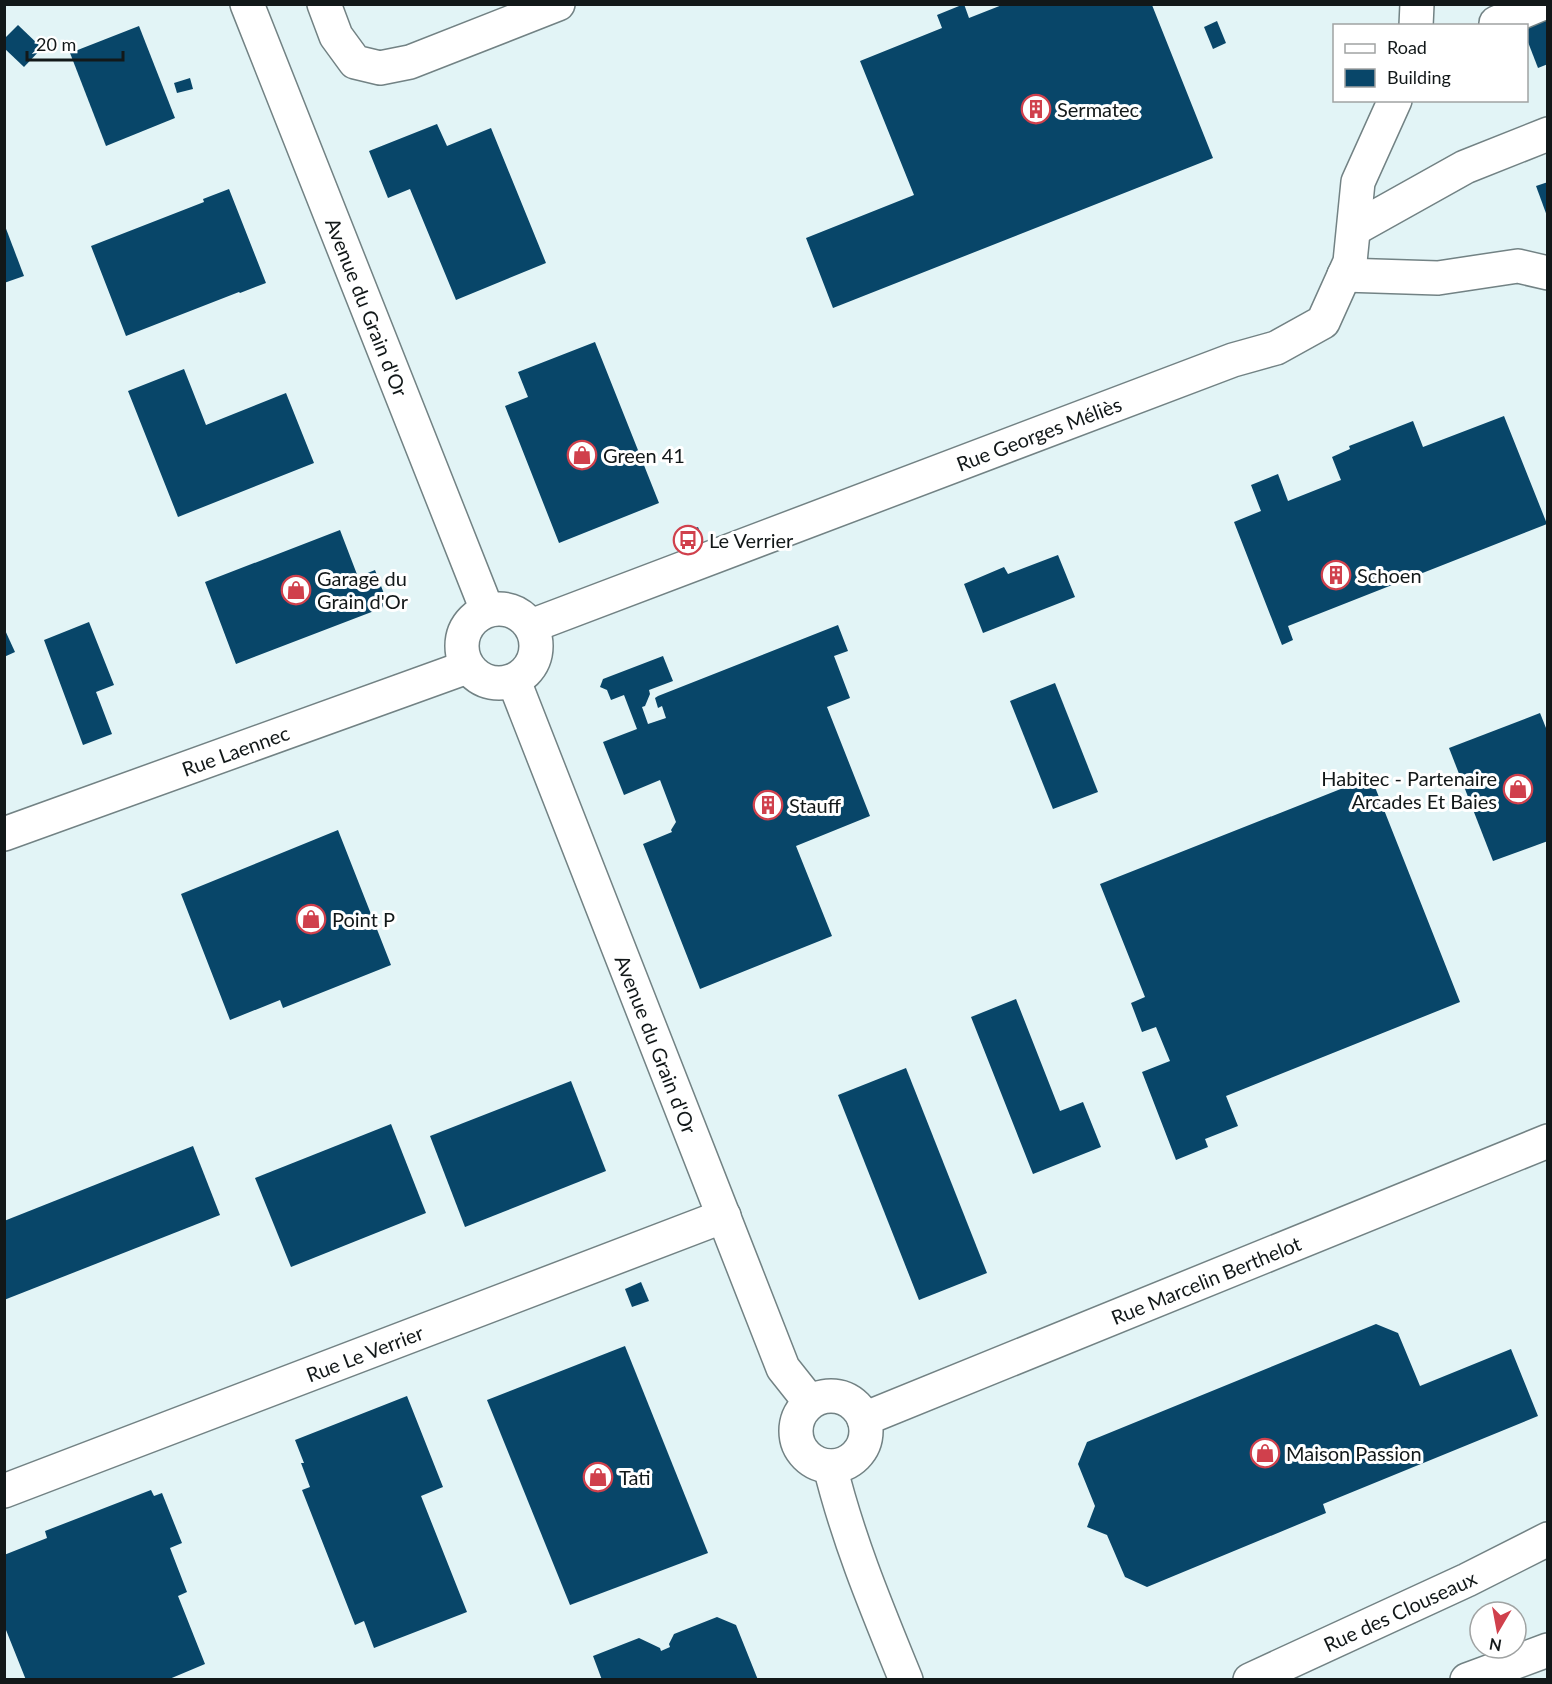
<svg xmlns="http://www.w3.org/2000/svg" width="1552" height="1684" font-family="Lato,sans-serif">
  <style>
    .building { fill: #084669 }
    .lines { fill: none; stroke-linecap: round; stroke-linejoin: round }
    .minor-casing { stroke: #728284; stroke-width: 36 }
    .highway-casing { stroke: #728284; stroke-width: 36 }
    .minor { stroke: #fff; stroke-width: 33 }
    .highway { stroke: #fff; stroke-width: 33 }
    .labels { text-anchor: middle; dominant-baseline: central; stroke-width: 6; stroke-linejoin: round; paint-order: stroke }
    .poi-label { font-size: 20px; fill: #121819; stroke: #fff; text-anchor: start }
    .street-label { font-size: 20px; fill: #121819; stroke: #fff }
  </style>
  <rect width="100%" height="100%" fill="#e2f4f6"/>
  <g class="building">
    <path d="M964,4l5,14 33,-13h150l61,153 -380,150 -27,-70 108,-43 -54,-134 82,-33 -5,-13z"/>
    <path d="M1548,13v51l-10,4 -12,-31v-11z"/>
    <path d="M1217,21l9,22 -13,6 -9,-22z"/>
    <path d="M18,25l24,23 -18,19 -20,-19v-9z"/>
    <path d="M139,26l36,92 -69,28 -36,-93z"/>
    <path d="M190,78l3,11 -16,4 -3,-10z"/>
    <path d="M437,124l10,22 44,-18 55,135 -90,37 -46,-111 -22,9 -19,-47z"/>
    <path d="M1548,182v34h-1l-11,-30z"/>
    <path d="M229,189l37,94 -26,10 -1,-1 -113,44 -35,-90 113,-44 -1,-3z"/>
    <path d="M5,226l19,50 -20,7v-56z"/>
    <path d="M595,342l64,161 -100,40 -54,-137 23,-9 -10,-25z"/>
    <path d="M184,369l22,56 80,-32 28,70 -136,54 -50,-126z"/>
    <path d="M1504,416l43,108 -259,102 5,14 -11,5 -48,-123 27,-11 -10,-26 27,-11 10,27 53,-21 -9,-23 18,-8 -1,-3 64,-25 10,26z"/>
    <path d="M698,527l4,10 -13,5 -3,-10z"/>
    <path d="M340,530l18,47 17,-7 11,29 -4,9 -146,56 -31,-82z"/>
    <path d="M1058,555l17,42 -92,36 -19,-49 40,-17 4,7z"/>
    <path d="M89,622l25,63 -18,7 16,42 -29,11 -39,-105z"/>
    <path d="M838,625l10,26 -14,5 16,42 -23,9 43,109 -74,30 36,90 -132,53 -57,-145 29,-12 -1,-2 5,-8 -16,-42 -36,15 -21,-53 34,-13 -13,-34 -13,5 -4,-10 -7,-3 3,-8 60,-23 10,25 -24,9 1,4 -5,12 -3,1 6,17 18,-6 -4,-12 -4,2 -3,-10 3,-2z"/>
    <path d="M4,628l11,24 -11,5z"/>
    <path d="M1055,683l43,109 -45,17 -43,-108z"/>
    <path d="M1540,713l8,20v108l-55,20 -44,-113z"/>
    <path d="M1371,777l89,225 -234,94 12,30 -33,13 3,8 -32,13 -34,-88 28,-11 -14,-34 -14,5 -11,-29 14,-6 -45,-113z"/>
    <path d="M338,830l53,135 -108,43 -3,-8 -50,20 -49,-126z"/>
    <path d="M1016,999l44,112 23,-9 18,45 -68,27 -62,-157z"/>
    <path d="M906,1068l81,205 -68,27 -81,-205z"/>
    <path d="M571,1081l35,90 -141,56 -35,-91z"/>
    <path d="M391,1124l35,89 -135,54 -36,-89z"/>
    <path d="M193,1146l27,69 -216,85v-79z"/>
    <path d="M641,1282l8,19 -17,6 -7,-18z"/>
    <path d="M1376,1324l22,9 22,53 91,-37 27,67 -215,88 3,9 -179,74 -22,-10 -18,-42 -20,-8 8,-21 -17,-42 9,-22z"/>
    <path d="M625,1346l83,207 -138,52 -83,-205z"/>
    <path d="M407,1396l36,91 -22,9 46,116 -93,36 -10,-27 -9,4 -53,-135 8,-3 -9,-24h3l-9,-23z"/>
    <path d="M151,1490l3,6 8,-3 20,50 -12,5 17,44 -9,4 27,68 -38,16h-141l-22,-55v-70l43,-17 -2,-7z"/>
    <path d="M717,1617l19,8 22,55h-156l-9,-24 46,-18 21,10 1,3 9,-4 -1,-3 5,-10z"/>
  </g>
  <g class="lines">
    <g class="minor-casing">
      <g id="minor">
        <path id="s1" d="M247,4l240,606"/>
        <path d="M324,4l12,32 19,26 25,6 30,-6 148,-58"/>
        <path d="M1416,26l1,-22"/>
        <path d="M1496,26v-3l45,-19"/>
        <path d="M1354,229l111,-62 83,-33"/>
        <path d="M1344,275l94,3 80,-12 30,7"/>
        <circle cx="499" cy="646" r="37"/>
        <path id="s2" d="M531,626l702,-266 43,-12 47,-26 27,-60 8,-80 37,-82"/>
        <path id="s3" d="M514,681l269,687 27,34"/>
        <path id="s4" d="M4,834l463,-167"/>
        <circle cx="831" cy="1431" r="35"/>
        <path id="s5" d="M864,1419l684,-278"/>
        <path d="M830,1466c18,74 47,143 76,214"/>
        <path id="s6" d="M4,1491l720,-275"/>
        <path id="s7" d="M1250,1680l217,-100 81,-41"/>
      </g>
    </g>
    <g class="highway-casing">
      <path id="highway" d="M1467,1680l81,-30"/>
    </g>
    <use href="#minor" class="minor"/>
    <use href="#highway" class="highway"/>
  </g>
  <defs>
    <g id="building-ring" transform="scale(1.5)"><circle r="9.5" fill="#fff" stroke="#d0404c" stroke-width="1.5"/><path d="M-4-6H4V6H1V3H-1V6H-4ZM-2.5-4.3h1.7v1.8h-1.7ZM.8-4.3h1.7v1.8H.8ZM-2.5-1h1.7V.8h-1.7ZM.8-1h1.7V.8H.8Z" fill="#d0404c"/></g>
    <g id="shop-ring" transform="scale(1.5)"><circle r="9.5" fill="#fff" stroke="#d0404c" stroke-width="1.5"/><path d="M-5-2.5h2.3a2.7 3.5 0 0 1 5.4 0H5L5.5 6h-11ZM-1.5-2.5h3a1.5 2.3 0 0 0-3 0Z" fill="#d0404c"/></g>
    <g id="bus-ring" transform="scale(1.5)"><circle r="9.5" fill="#fff" stroke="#d0404c" stroke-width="1.5"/><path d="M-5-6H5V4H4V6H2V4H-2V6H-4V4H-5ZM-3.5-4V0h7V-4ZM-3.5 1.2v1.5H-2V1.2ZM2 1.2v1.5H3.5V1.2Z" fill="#d0404c"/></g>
  </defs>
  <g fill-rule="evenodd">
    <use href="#building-ring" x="1036" y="109"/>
    <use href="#shop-ring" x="582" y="455"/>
    <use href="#bus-ring" x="688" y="540"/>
    <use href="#building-ring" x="1336" y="575"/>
    <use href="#shop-ring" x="296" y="590"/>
    <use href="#shop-ring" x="1518" y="789"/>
    <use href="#building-ring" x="768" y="805"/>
    <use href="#shop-ring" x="311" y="919"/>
    <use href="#shop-ring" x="1265" y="1453"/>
    <use href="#shop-ring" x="598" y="1477"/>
  </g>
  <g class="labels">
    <g class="poi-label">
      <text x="1057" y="109">Sermatec</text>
      <text x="603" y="455">Green 41</text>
      <text x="709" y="540">Le Verrier</text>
      <text x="1357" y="575">Schoen</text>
      <text x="317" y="578">Garage du<tspan x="317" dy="23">Grain d'Or</tspan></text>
      <text x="1497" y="778" text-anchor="end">Habitec - Partenaire<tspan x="1497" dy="23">Arcades Et Baies</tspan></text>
      <text x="789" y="805">Stauff</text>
      <text x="332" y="919">Point P</text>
      <text x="1286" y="1453">Maison Passion</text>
      <text x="619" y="1477">Tati</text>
    </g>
    <g class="street-label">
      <text stroke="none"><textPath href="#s1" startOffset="326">Avenue du Grain d'Or</textPath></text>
      <text stroke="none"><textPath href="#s2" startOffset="543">Rue Georges Méliès</textPath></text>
      <text stroke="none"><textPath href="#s4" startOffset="246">Rue Laennec</textPath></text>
      <text stroke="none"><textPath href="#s3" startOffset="390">Avenue du Grain d'Or</textPath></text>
      <text stroke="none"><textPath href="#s5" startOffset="369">Rue Marcelin Berthelot</textPath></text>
      <text stroke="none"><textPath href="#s6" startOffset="386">Rue Le Verrier</textPath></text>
      <text stroke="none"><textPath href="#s7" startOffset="165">Rue des Clouseaux</textPath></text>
    </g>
  </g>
  <rect width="1552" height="1684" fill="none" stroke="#121819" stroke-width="12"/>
  <rect x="1333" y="24" width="195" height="78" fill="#ffffff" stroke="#a0a3a3" stroke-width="1.5"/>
  <rect x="1345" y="44" width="30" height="9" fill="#ffffff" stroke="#a0a3a3" stroke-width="1.5"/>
  <text x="1387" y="54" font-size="18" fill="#121819">Road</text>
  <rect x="1345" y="69" width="30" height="18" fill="#084669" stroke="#a0a3a3" stroke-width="1.5"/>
  <text x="1387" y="84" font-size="18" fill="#121819">Building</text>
  <g transform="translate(1498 1630) rotate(190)"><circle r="28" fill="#ffffff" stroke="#a0a3a3" stroke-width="1.5"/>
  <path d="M0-4.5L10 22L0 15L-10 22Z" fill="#d0404c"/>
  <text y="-9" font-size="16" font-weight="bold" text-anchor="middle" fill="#121819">N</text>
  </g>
  <path d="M27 51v9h96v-9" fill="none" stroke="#121819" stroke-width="3"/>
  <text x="36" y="51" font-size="18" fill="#121819" stroke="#ffffff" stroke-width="4.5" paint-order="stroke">20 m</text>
</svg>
